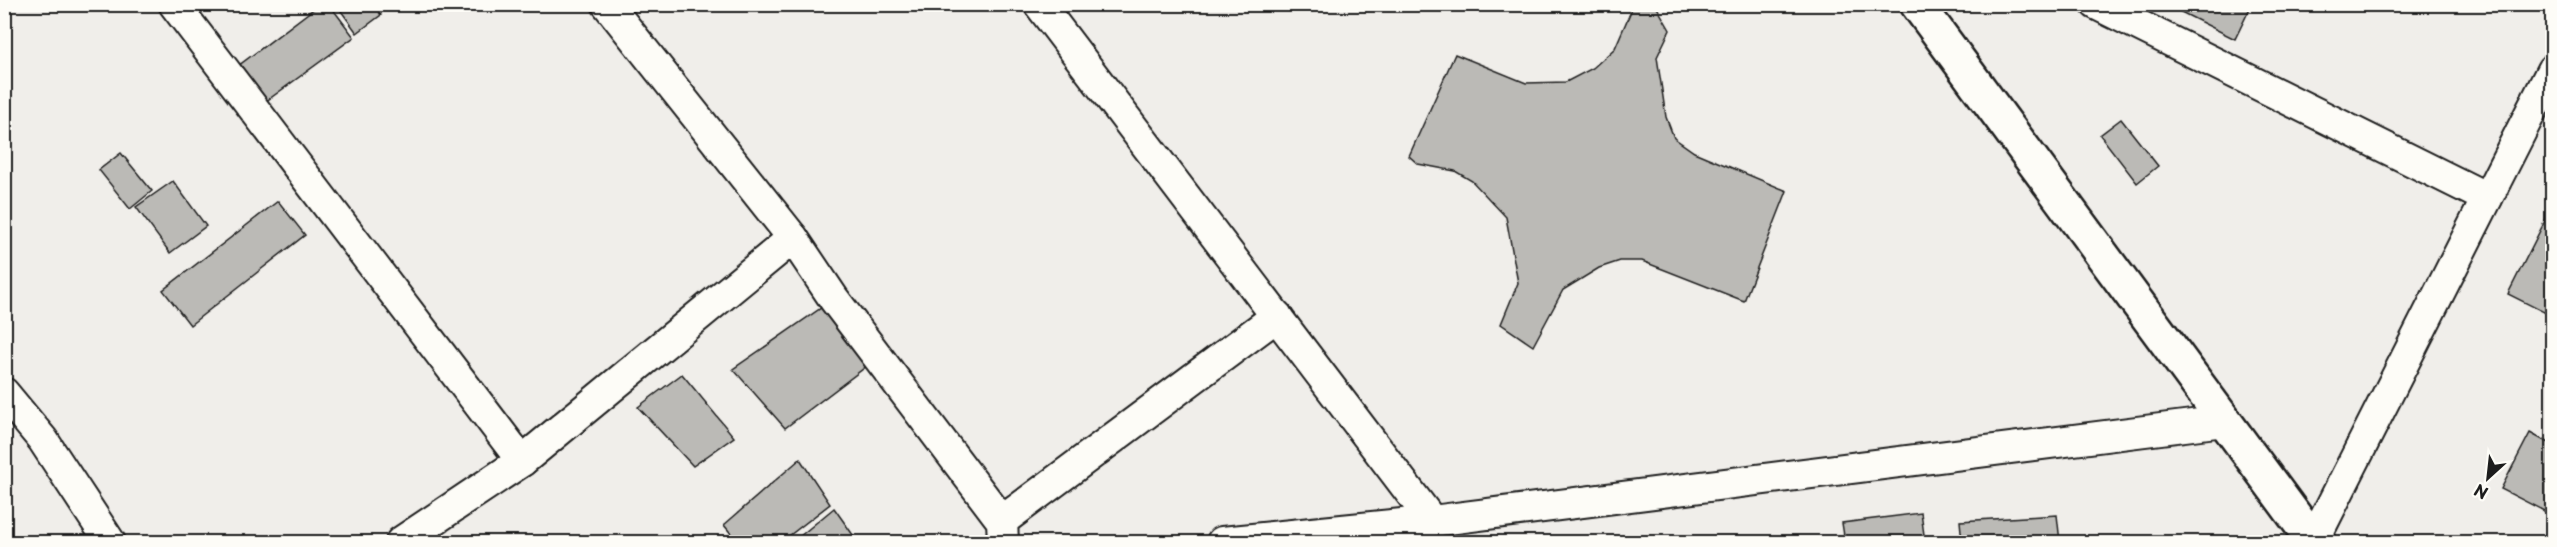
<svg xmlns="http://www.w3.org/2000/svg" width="2557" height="547" font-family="'Playpen Sans',sans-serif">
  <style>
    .building { fill: #bbbab6; stroke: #1c1c1c; stroke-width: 1.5 }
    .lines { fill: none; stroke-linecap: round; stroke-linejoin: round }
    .minor-casing { stroke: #1c1c1c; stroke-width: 34 }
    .tertiary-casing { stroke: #1c1c1c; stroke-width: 38 }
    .minor { stroke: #fdfcf7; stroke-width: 30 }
    .tertiary { stroke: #fdfcf7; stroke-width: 33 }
  </style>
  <rect width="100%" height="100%" fill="#f0eeea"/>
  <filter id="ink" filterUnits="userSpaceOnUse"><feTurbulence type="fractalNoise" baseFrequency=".0167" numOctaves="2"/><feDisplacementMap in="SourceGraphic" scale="12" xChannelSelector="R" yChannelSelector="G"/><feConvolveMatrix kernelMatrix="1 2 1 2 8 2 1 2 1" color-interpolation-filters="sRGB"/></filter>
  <g filter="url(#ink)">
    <g class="building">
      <path d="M320,4h9l25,33 -89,65 -27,-36z"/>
      <path d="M336,4h37l8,11 -24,18z"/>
      <path d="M1634,4h21l15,26 -13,27 9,60 8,21 20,14 93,39 -43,110 -102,-40h-22l-21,7 -36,22 -30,56 -32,-22 17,-41 -12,-66 -34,-36 -17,-10 -37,-7 -9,-8 46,-102 71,29 40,-1 27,-14 22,-20z"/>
      <path d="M2165,4h87l-17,35z"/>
      <path d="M2121,119l37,47 -21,17 -37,-48z"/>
      <path d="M121,153l31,38 -22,18 -31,-39z"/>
      <path d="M173,181l33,45 -36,27 -34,-46z"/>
      <path d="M278,201l27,34 -115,90 -27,-35z"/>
      <path d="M2552,207v109l-44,-22z"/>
      <path d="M834,299l46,57 -95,72 -52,-59z"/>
      <path d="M682,374l52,63 -41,29 -55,-59z"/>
      <path d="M2530,433l22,12v70l-51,-26z"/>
      <path d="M800,459l30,45 -49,38h-43l-14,-17z"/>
      <path d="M834,508l24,34h-65z"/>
      <path d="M1921,513l4,29h-80l-3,-19z"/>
      <path d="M2057,515l3,27h-98l-2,-21z"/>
    </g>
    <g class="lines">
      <g class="minor-casing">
        <g id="minor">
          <path d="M174,4l348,457"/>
          <path d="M607,4l186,234 41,61 168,222 1,21"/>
          <path d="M1039,4l393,517"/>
          <path d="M2096,4l391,194"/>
          <path d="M4,393l39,47 67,102"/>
          <path d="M1002,521l275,-205"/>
          <path d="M401,542l121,-81 271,-223"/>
          <path d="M1222,542l210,-21 792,-100"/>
          <path d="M2313,542l239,-472"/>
        </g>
      </g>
      <g class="tertiary-casing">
        <path id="tertiary" d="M1917,4l397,538"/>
      </g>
      <use href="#minor" class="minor"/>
      <use href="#tertiary" class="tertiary"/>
    </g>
  </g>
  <rect width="2557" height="547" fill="none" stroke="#fdfcf7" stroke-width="24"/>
  <rect x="12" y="12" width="2533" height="523" fill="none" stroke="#1c1c1c" stroke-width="2" filter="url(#ink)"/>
  <g transform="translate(2488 478) rotate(207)" stroke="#fdfcf7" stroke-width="4.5" paint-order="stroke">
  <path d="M0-4.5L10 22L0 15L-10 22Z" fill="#1c1c1c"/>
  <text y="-9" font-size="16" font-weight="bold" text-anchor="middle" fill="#1c1c1c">N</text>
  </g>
</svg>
